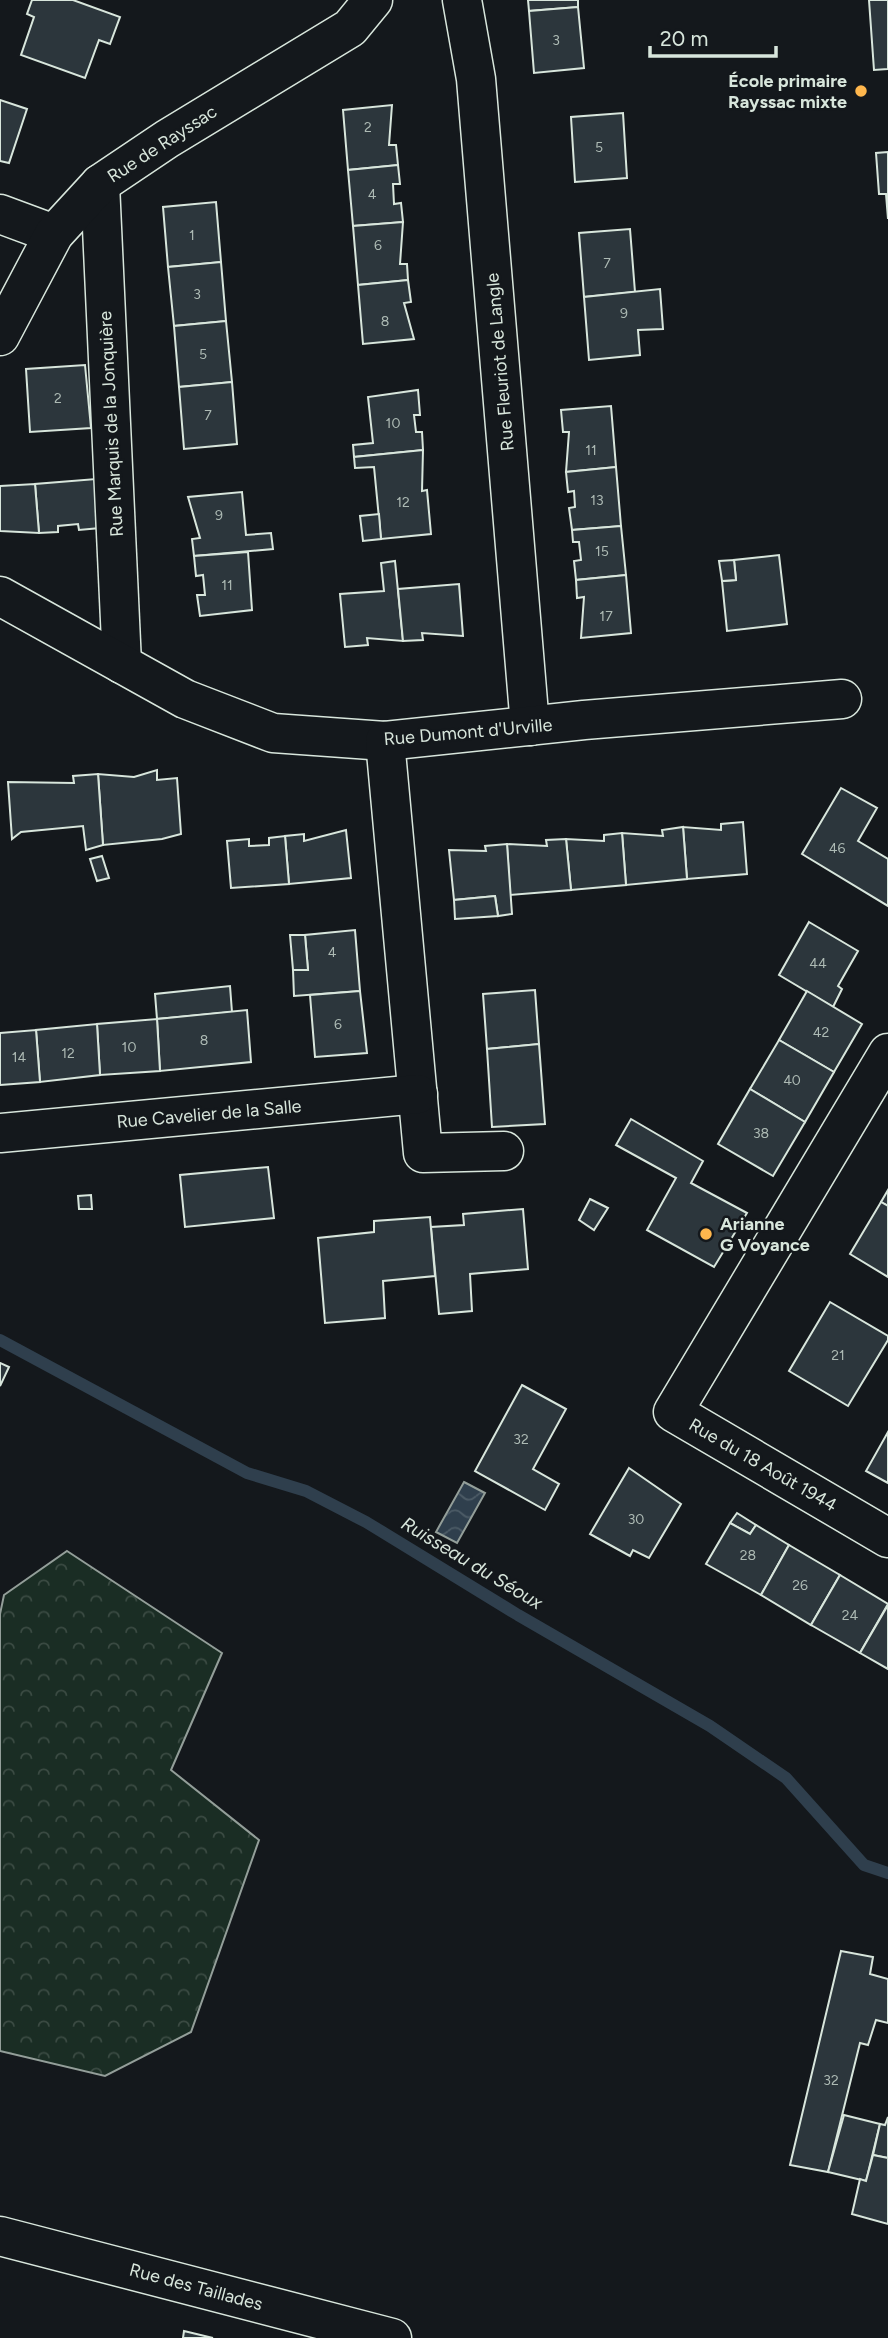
<svg xmlns="http://www.w3.org/2000/svg" width="888" height="2338" font-family="Figtree,sans-serif">
  <style>
    .forest { fill: url(#forest-crowns); stroke: #939e99; stroke-width: 2 }
    .water { fill: url(#water-waves); stroke: #939e99; stroke-width: 2 }
    .lines { fill: none; stroke-linecap: round; stroke-linejoin: round }
    .stream { stroke: #2f3f4d; stroke-width: 12 }
    .building { fill: #2c363c; stroke: #d8e6dc; stroke-width: 2 }
    .minor-casing { stroke: #d8e6dc; stroke-width: 41 }
    .minor { stroke: #14181c; stroke-width: 38 }
    .poi-dot { fill: #ffb74d; stroke: #14181c; stroke-width: 2.5 }
    .labels { text-anchor: middle; dominant-baseline: central; stroke-width: 5; stroke-linejoin: round; paint-order: stroke }
    .number-label { font-size: 14px; fill: #adbab4 }
    .poi-label { font-size: 18px; font-weight: bold; fill: #d8e6dc; stroke: #14181c; text-anchor: end }
    .street-label { font-size: 18px; fill: #d8e6dc; stroke: #14181c }
    .water-label { font-size: 19px; font-style: italic; fill: #d8e6dc; stroke: #14181c }
  </style>
  <defs>
    <pattern id="forest-crowns" width="20" height="18" patternUnits="userSpaceOnUse" patternTransform="scale(1.75)"><rect width="20" height="18" fill="#1a2d24"/><path d="M2 6a3 3 0 1 1 6 0M12 15a3 3 0 1 1 6 0" fill="none" stroke="#3b4b43"/></pattern>
    <pattern id="water-waves" width="16" height="10" patternUnits="userSpaceOnUse" patternTransform="scale(1.75)"><rect width="16" height="10" fill="#2f3f4d"/><path d="M0 5q4-4 8 0t8 0" fill="none" stroke="#4c5b66"/></pattern>
  </defs>
  <rect width="100%" height="100%" fill="#14181c"/>
  <path class="forest" d="M67,1551l155,102 -51,117 88,70 -68,192 -86,44 -105,-25v-437l4,-19z"/>
  <path class="water" d="M464,1482l21,11 -28,50 -21,-11z"/>
  <g class="lines">
    <path class="stream" d="M0,1340l247,133 59,18 60,31 152,93 192,111 76,52 78,87 24,8"/>
  </g>
  <g class="building">
    <path d="M32,0h41l47,17 -10,27 -11,-4 -14,38 -64,-23 13,-38 -7,-3z"/>
    <path d="M528,0h50v7l-49,4z"/>
    <path d="M869,0h19v69l-14,1z"/>
    <path d="M578,7l6,61 -50,5 -5,-62z"/>
    <path d="M0,100l27,9 -18,54 -9,-2z"/>
    <path d="M392,105l-3,40h7l2,20 -50,5 -5,-60z"/>
    <path d="M623,113l4,65 -52,4 -4,-65z"/>
    <path d="M888,152v67l-2,-25h-7l-3,-41z"/>
    <path d="M398,165l2,19h-7l1,20 7,-1 2,19 -50,4 -5,-56z"/>
    <path d="M216,202l5,60 -53,5 -5,-60z"/>
    <path d="M403,222l-3,42h7l1,16 -50,5 -5,-59z"/>
    <path d="M630,229l5,63 -51,5 -5,-64z"/>
    <path d="M221,262l5,59 -52,5 -6,-59z"/>
    <path d="M408,280l3,22 -7,1 10,36 -51,5 -5,-59z"/>
    <path d="M660,289l3,40 -25,1 2,25 -51,5 -5,-63z"/>
    <path d="M226,321l6,61 -53,5 -5,-61z"/>
    <path d="M85,365l6,63 -61,4 -4,-63z"/>
    <path d="M232,382l5,62 -53,5 -5,-62z"/>
    <path d="M418,390l2,25h-6l2,17h6l1,18 -69,7 -1,-12 20,-2 -5,-46z"/>
    <path d="M611,406l5,61 -50,5 3,-40h-6l-2,-22z"/>
    <path d="M423,450l-1,41 5,-1 4,44 -50,5 -7,-72 -19,1 -1,-11z"/>
    <path d="M616,467l5,59 -49,4 -3,-22 6,-1 -1,-16 -6,1 -2,-20z"/>
    <path d="M96,479l4,49 -21,2 -1,-6 -20,2v6l-19,1 -4,-49z"/>
    <path d="M35,484l4,49 -39,-2v-45z"/>
    <path d="M242,492l4,43 25,-2 2,16 -79,7 -2,-17 8,-1 -12,-41z"/>
    <path d="M379,514l2,25 -18,2 -3,-25z"/>
    <path d="M621,526l5,49 -50,5 -2,-19 7,-1 -2,-18h-6l-1,-12z"/>
    <path d="M248,552l4,58 -52,6 -3,-21h8l-2,-20 -7,1 -2,-20z"/>
    <path d="M779,555l8,69 -60,7 -5,-50 14,-1 -2,-20z"/>
    <path d="M734,560l2,20 -14,1 -3,-20z"/>
    <path d="M395,561l8,80 -36,-3 1,7 -23,2 -5,-53 44,-3 -3,-28z"/>
    <path d="M626,575l5,58 -50,5 3,-41 -7,1 -1,-18z"/>
    <path d="M459,584l4,52 -41,-3 1,7 -20,1 -5,-52z"/>
    <path d="M157,770v10l20,-2 4,56 -19,5 -59,6 -5,-71 36,3z"/>
    <path d="M98,774l5,71 -17,5 -3,-24 -62,6 -9,7 -4,-57 66,1 -1,-7z"/>
    <path d="M841,788l36,20 -19,33 30,18v47l-86,-52z"/>
    <path d="M743,822l4,52 -60,5 -4,-52 38,3v-6z"/>
    <path d="M683,827l4,52 -61,6 -4,-52 41,3 -1,-6z"/>
    <path d="M346,830l5,48 -62,6 -4,-48 19,-2v7z"/>
    <path d="M622,833l4,52 -55,5 -5,-51 38,2v-6z"/>
    <path d="M285,836l4,48 -58,4 -4,-47 22,-2v7l20,-1v-7z"/>
    <path d="M566,839l5,51 -61,5 -3,-51 40,2 -1,-6z"/>
    <path d="M507,844l5,70 -14,2 -3,-20 -41,4 -5,-50 37,1 -1,-5z"/>
    <path d="M102,856l7,22 -12,3 -7,-22z"/>
    <path d="M495,896l3,20 -43,3 -1,-19z"/>
    <path d="M809,922l49,29 -20,35 4,3 -9,18 -54,-32z"/>
    <path d="M355,930l5,61 -66,5 -1,-26h15l-3,-35z"/>
    <path d="M290,935h15l3,35h-15z"/>
    <path d="M230,986l2,26 -75,7 -2,-25z"/>
    <path d="M535,990l4,54 -52,5 -4,-55z"/>
    <path d="M360,991l7,62 -52,4 -5,-62z"/>
    <path d="M807,991l55,33 -28,48 -55,-32z"/>
    <path d="M247,1010l4,52 -91,9 -3,-52z"/>
    <path d="M157,1019l3,52 -60,4 -3,-51z"/>
    <path d="M97,1024l3,51 -60,7 -4,-52z"/>
    <path d="M36,1030l4,52 -40,3v-52z"/>
    <path d="M779,1040l55,32 -29,50 -55,-33z"/>
    <path d="M539,1044l6,80 -53,3 -5,-78z"/>
    <path d="M750,1089l55,33 -32,54 -55,-32z"/>
    <path d="M631,1119l72,42 -12,22 56,30 -33,54 -67,-37 29,-52 -60,-33z"/>
    <path d="M268,1167l6,51 -89,9 -5,-52z"/>
    <path d="M888,1190v16l-7,-4z"/>
    <path d="M91,1195l1,14h-13l-1,-13z"/>
    <path d="M590,1199l18,9 -14,22 -15,-10z"/>
    <path d="M881,1202l7,4v71l-38,-23z"/>
    <path d="M523,1209l5,60 -58,5 2,37 -33,3 -8,-87 33,-2 -1,-11z"/>
    <path d="M430,1217l5,59 -52,5 2,37 -60,5 -7,-85 56,-6v-11z"/>
    <path d="M830,1302l58,34v4l-40,66 -59,-35z"/>
    <path d="M0,1363l9,4 -9,19z"/>
    <path d="M522,1385l44,24 -33,60 26,15 -14,26 -70,-39z"/>
    <path d="M888,1432v51l-22,-12z"/>
    <path d="M629,1468l52,36 -32,54 -16,-8 -3,6 -40,-22z"/>
    <path d="M737,1513l19,12 -6,9 -20,-11z"/>
    <path d="M730,1523l20,11 6,-9 33,20 -28,50 -55,-31z"/>
    <path d="M789,1545l51,30 -29,50 -50,-30z"/>
    <path d="M840,1575l48,29 -28,49 -49,-28z"/>
    <path d="M888,1605v64l-28,-16z"/>
    <path d="M841,1951l32,6 -3,17 18,5v44l-12,-3 -8,25 -8,-2 -32,129 -38,-7z"/>
    <path d="M844,2115l36,9 -14,57 -38,-9z"/>
    <path d="M888,2117v41l-15,-3 7,-31 5,1z"/>
    <path d="M873,2155l15,3v66l-36,-10 8,-35 6,2z"/>
    <path d="M184,2331l29,7h-30z"/>
  </g>
  <g class="lines">
    <g class="minor-casing">
      <g id="minor">
        <path d="M462,0l14,79 54,647"/>
        <path d="M100,184l22,480"/>
        <path d="M0,214l54,20"/>
        <path d="M0,336l54,-102 46,-50 67,-45 183,-111 23,-28"/>
        <path d="M0,596l185,103 88,34 112,8 199,-21 258,-21"/>
        <path d="M385,741l38,412 81,-2"/>
        <path d="M888,1053l-215,359 215,126"/>
        <path d="M0,1133l418,-39"/>
        <path d="M0,2236l392,102"/>
      </g>
    </g>
    <use href="#minor" class="minor"/>
  </g>
  <g class="poi-dot">
    <circle cx="861" cy="91" r="7"/>
    <circle cx="706" cy="1234" r="7"/>
  </g>
  <g class="labels">
    <g class="number-label">
      <text x="556" y="40">3</text>
      <text x="368" y="127">2</text>
      <text x="599" y="147">5</text>
      <text x="372" y="194">4</text>
      <text x="192" y="235">1</text>
      <text x="378" y="245">6</text>
      <text x="607" y="263">7</text>
      <text x="197" y="294">3</text>
      <text x="624" y="313">9</text>
      <text x="385" y="321">8</text>
      <text x="203" y="354">5</text>
      <text x="58" y="398">2</text>
      <text x="208" y="415">7</text>
      <text x="393" y="423">10</text>
      <text x="591" y="450">11</text>
      <text x="597" y="500">13</text>
      <text x="403" y="502">12</text>
      <text x="219" y="515">9</text>
      <text x="602" y="551">15</text>
      <text x="227" y="585">11</text>
      <text x="606" y="616">17</text>
      <text x="837" y="848">46</text>
      <text x="332" y="952">4</text>
      <text x="818" y="963">44</text>
      <text x="338" y="1024">6</text>
      <text x="821" y="1032">42</text>
      <text x="204" y="1040">8</text>
      <text x="129" y="1047">10</text>
      <text x="68" y="1053">12</text>
      <text x="19" y="1057">14</text>
      <text x="792" y="1080">40</text>
      <text x="761" y="1133">38</text>
      <text x="838" y="1355">21</text>
      <text x="521" y="1439">32</text>
      <text x="636" y="1519">30</text>
      <text x="748" y="1555">28</text>
      <text x="800" y="1585">26</text>
      <text x="850" y="1615">24</text>
      <text x="831" y="2080">32</text>
    </g>
    <g class="poi-label">
      <text x="847" y="81">École primaire<tspan x="847" dy="21">Rayssac mixte</tspan></text>
      <text x="720" y="1224" text-anchor="start">Arianne<tspan x="720" dy="21">G Voyance</tspan></text>
    </g>
    <g class="street-label">
      <text transform="translate(162 144) rotate(-33)">Rue de Rayssac</text>
      <text transform="translate(500 362) rotate(-95)">Rue Fleuriot de Langle</text>
      <text transform="translate(111 424) rotate(-93)">Rue Marquis de la Jonquière</text>
      <text transform="translate(468 732) rotate(-5)">Rue Dumont d'Urville</text>
      <text transform="translate(209 1114) rotate(-5)">Rue Cavelier de la Salle</text>
      <text transform="translate(763 1465) rotate(30)">Rue du 18 Août 1944</text>
      <text transform="translate(196 2287) rotate(15)">Rue des Taillades</text>
    </g>
    <g class="water-label">
      <text transform="translate(472 1563) rotate(31)">Ruisseau du Séoux</text>
    </g>
  </g>
  <path d="M650 46v10h126v-10" fill="none" stroke="#d8e6dc" stroke-width="3.5"/>
  <text x="660" y="46" font-size="21" fill="#d8e6dc" stroke="#14181c" stroke-width="5" paint-order="stroke">20 m</text>
</svg>
